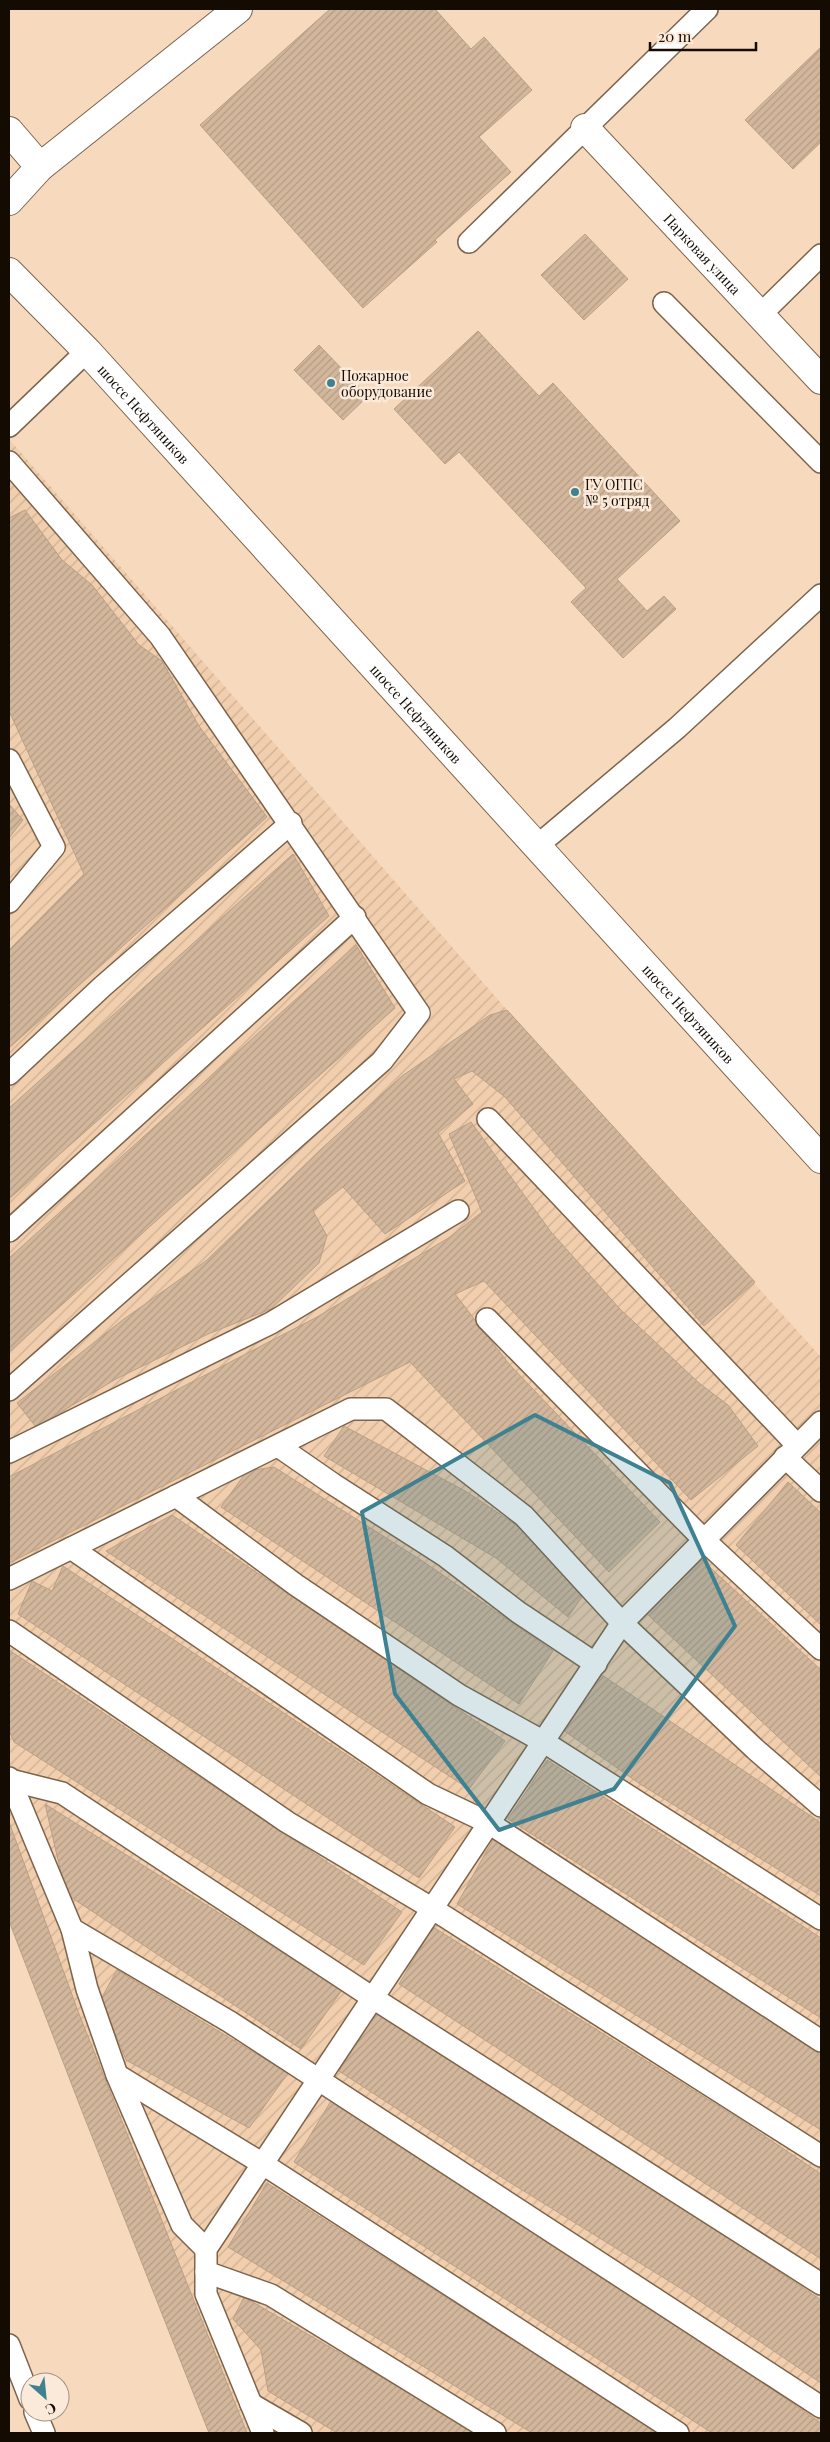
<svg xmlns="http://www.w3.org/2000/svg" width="830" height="2442" font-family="'Playfair Display',serif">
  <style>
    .industrial { fill: url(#industrial-furrows) }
    .building { fill: url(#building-hatch); stroke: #bba086 }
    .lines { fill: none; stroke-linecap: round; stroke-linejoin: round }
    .lane-casing { stroke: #7d644b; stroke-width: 24 }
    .street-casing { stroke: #7d644b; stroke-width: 30 }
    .secondary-casing { stroke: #7d644b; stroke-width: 30 }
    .lane { stroke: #fff; stroke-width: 21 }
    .street { stroke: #fff; stroke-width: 28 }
    .secondary { stroke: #fff; stroke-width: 28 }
    .marked { fill: #3e8191; fill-opacity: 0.2; stroke: #3e8191; stroke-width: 4; stroke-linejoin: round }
    .poi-dot { fill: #3e8191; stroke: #fbead9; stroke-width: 2 }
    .labels { text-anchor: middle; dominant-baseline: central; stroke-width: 5; stroke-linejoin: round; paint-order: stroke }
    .street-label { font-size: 14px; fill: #140b03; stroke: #fbead9 }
    .poi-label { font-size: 14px; fill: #140b03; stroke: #fbead9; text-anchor: start }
  </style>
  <defs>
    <pattern id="industrial-furrows" width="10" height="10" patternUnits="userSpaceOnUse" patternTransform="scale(1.25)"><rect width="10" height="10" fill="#f1cead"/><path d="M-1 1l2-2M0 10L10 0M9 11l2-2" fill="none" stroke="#ceb093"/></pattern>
    <pattern id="building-hatch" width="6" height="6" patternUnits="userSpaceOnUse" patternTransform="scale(1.25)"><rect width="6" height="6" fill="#d3b79c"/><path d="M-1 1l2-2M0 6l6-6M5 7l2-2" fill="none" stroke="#b49c85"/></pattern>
  </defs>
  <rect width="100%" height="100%" fill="#f7dabe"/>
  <path class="industrial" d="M9,439l498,571 314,347v1076h-612l-200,-512z"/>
  <g class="building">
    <path d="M330,9h105l36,40 13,-12 48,53 -53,47 32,35 -76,68 2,2 -74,66 -163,-183z"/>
    <path d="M821,47v95l-28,27 -48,-49z"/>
    <path d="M585,234l43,45 -44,41 -43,-45z"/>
    <path d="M478,331l61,65 14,-13 127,138 -63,58 30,32 17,-15 12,13 -53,49 -52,-56 15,-14 -127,-136 -14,12 -51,-55z"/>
    <path d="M319,345l49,51 -25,24 -49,-50z"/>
    <path d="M25,510l37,50 30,25 47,60 23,16 37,65 68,91 -258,231v-98l75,-76 -75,-163v-193z"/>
    <path d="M9,804l14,16 -14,18z"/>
    <path d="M293,854l36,62 -320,283v-91z"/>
    <path d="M356,945l39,63 -386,344v-94z"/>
    <path d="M507,1010l248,272 -51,44 -199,-229 -33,-26 -18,8 19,25 -35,29 27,48 -80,53 -42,-47 -30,24 14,25 -8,27 -48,46 -63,25 -92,45 -80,48 -19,-24 107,-84 83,-59 112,-109 83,-75 88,-61z"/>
    <path d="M471,1122l80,110 69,77 79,74 29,22 30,41 -67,54 -207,-219 -29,13 54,70 151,158 -51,50 -199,-210 -401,201v-86l308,-160 133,-80 32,-25 -33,-78z"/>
    <path d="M344,1426l123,66 58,39 57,66 -14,20 -72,-59 -172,-102z"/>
    <path d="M274,1467l147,93 132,91 -34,53 -298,-197 26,-36z"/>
    <path d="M788,1482l33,31v112l-85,-80z"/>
    <path d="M172,1515l333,226 -36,48 -363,-238z"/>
    <path d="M702,1560l119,110v107l-175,-164z"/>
    <path d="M63,1566l392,261 -36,51 -401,-264 14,-33 20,10z"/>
    <path d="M9,1650l393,262 -38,53 -350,-223 -5,-12z"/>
    <path d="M599,1673l222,150v73l-181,-112 -77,-54z"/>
    <path d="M547,1760l274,178v80l-313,-199z"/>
    <path d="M45,1804l297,186 -41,59 -235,-155z"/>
    <path d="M9,1822l70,192 168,419h-38l-129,-327 -71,-185z"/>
    <path d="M494,1838l327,217v75l-364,-226z"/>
    <path d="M433,1927l306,192 82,55v85l-422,-275z"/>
    <path d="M117,1970l171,103 -39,55 -123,-68 -25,-61z"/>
    <path d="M376,2012l277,175 168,113v83l-136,-92 -179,-111 -167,-109z"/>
    <path d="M331,2101l378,245 112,77v10h-109l-418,-271z"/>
    <path d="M267,2183l392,250h-127l-304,-186z"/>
    <path d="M244,2297l175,102 55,34h-137l-69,-42 -7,-41 -28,-31z"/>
  </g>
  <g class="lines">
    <g class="lane-casing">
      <g id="lane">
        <path d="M469,242l238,-233"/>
        <path d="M664,303l157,159"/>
        <path d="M760,315l61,-60"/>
        <path d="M9,426l78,-75"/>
        <path d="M9,462l151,174 259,377 -37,48 -373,329"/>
        <path d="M9,760l45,87 -45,55"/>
        <path d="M537,846l140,-118 144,-133"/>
        <path d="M9,1074l94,-88 188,-163"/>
        <path d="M488,1119l309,326"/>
        <path d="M9,1231l346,-314"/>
        <path d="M487,1319l217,221 117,109"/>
        <path d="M278,1446l55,38 112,72 73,56 78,52"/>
        <path d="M9,1452l262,-129 187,-112"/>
        <path d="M785,1457l36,34"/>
        <path d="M176,1496l120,89 163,110 85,47 277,177"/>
        <path d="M71,1548l357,246 61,29 332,218"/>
        <path d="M9,1579l342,-170h35l138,107 98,107 133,126 66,57"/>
        <path d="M9,1631l278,191 146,87 388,247"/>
        <path d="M9,1778l1,2 52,13 311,205 448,286"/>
        <path d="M10,1780l62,149"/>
        <path d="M117,2075l146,89 415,269"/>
        <path d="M206,2249l-24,-24 -65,-150 -30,-86 -15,-60 158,93 591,385"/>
        <path d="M206,2272l65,23 224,138"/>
        <path d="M9,2345l21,54"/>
        <path d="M251,2404l50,29"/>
        <path d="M35,2412l9,21"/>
        <path d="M263,2433l-57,-139v-45l416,-626 199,-201"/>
      </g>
    </g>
    <g class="street-casing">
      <g id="street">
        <path id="s1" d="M585,128l236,252"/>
        <path d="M9,131l31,36"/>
        <path d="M9,201l31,-34 198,-158"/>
      </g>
    </g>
    <g class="secondary-casing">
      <g id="secondary">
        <path id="s2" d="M9,272l78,79 734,808"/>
      </g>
    </g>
    <use href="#lane" class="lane"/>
    <use href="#street" class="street"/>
    <use href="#secondary" class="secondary"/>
  </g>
  <path class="marked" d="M535,1415l135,68 65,143 -121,163 -115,41 -104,-136 -33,-182z"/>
  <g class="poi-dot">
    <circle cx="331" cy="383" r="5"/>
    <circle cx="575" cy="492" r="5"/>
  </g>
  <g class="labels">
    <g class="street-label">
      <text stroke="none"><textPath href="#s1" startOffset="172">Парковая улица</textPath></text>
      <text stroke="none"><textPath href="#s2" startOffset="196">шоссе Нефтяников</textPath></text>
      <text stroke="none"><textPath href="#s2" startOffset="601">шоссе Нефтяников</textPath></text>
      <text stroke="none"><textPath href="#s2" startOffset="1006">шоссе Нефтяников</textPath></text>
    </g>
    <g class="poi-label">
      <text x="341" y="375">Пожарное<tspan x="341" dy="16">оборудование</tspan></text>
      <text x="585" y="484">ГУ ОГПС<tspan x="585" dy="16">№ 5 отряд</tspan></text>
    </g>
  </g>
  <rect width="830" height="2442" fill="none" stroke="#140b03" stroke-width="20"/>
  <g transform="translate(45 2397) rotate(153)"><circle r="24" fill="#fbead9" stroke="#9f9183"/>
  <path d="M0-4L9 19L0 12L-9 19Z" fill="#3e8191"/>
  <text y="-8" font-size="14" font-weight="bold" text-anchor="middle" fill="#140b03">С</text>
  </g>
  <path d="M650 42v8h106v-8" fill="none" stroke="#140b03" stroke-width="2.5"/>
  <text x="658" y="42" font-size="15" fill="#140b03" stroke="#fbead9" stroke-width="4" paint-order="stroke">20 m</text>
</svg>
